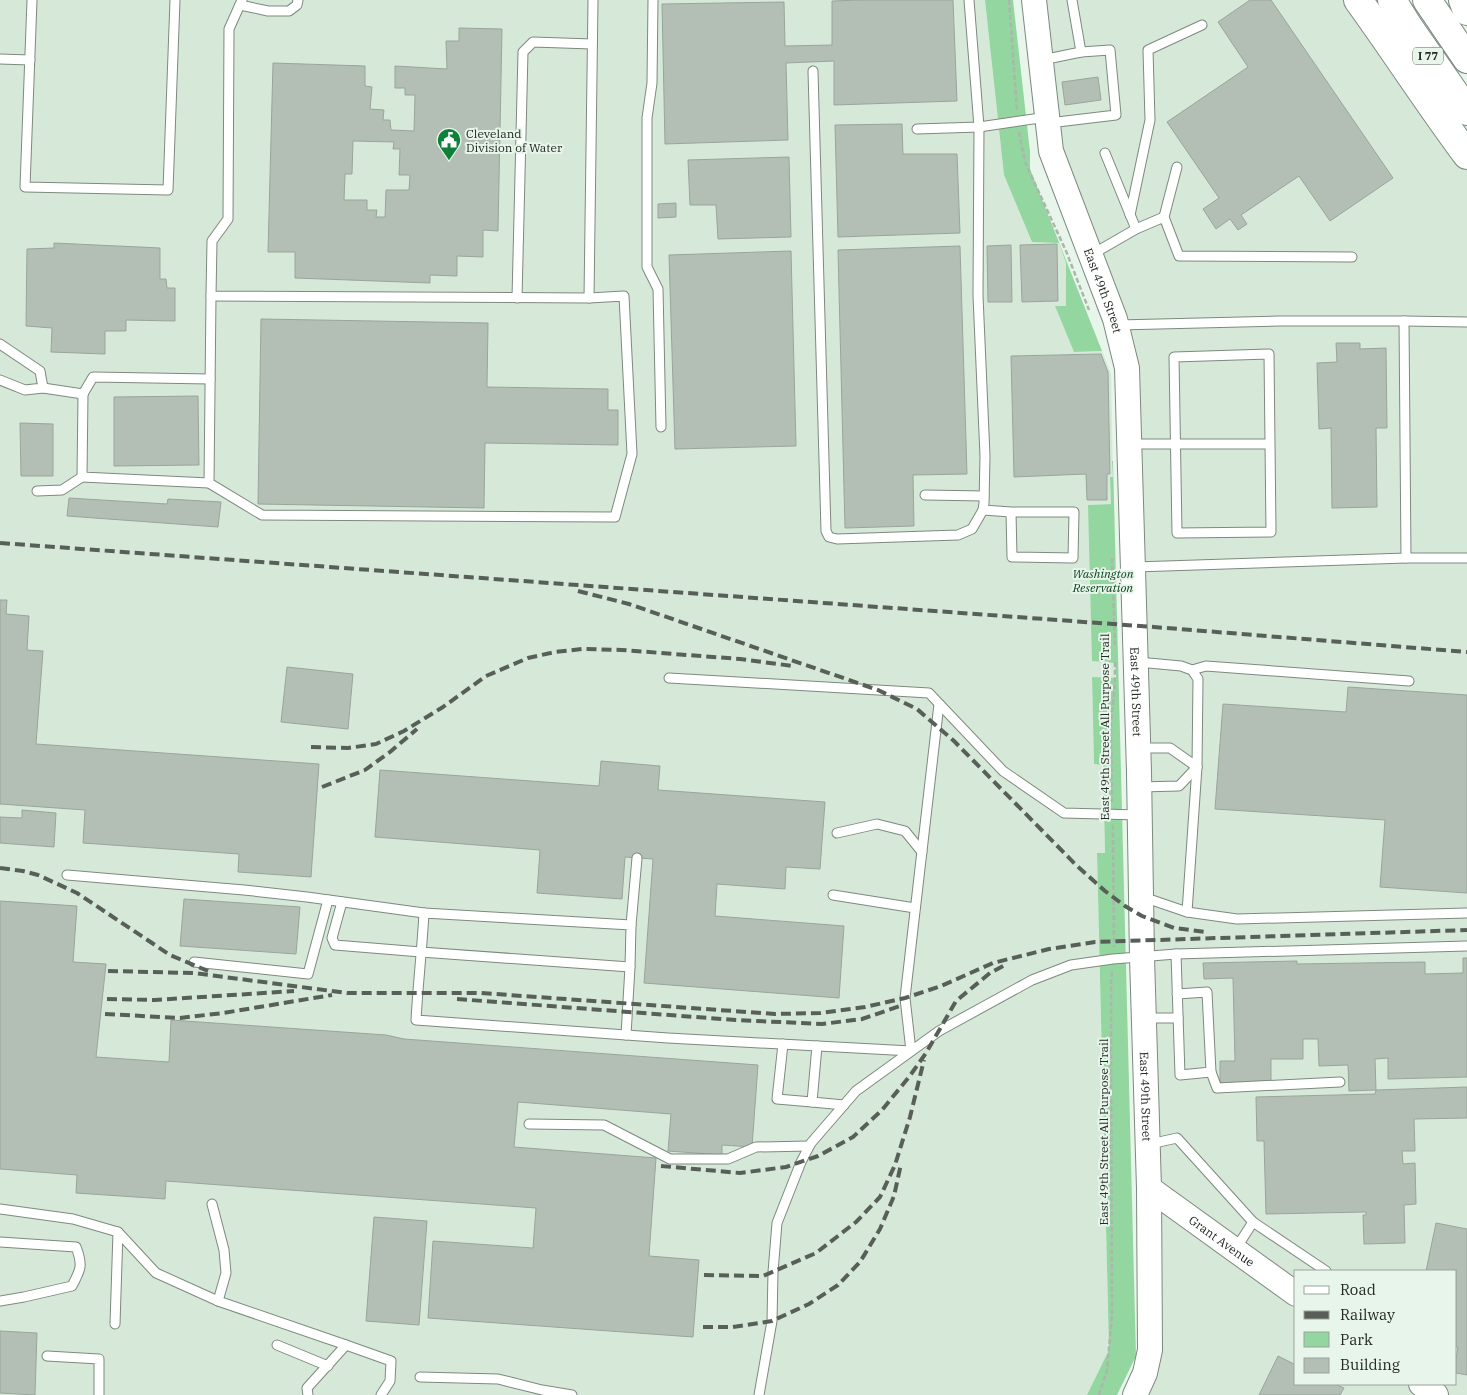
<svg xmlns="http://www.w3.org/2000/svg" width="1467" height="1395" font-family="'IBM Plex Serif',serif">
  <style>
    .built { fill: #d6e9d9; fill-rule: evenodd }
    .green { fill: #94d69f }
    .building { fill: #b3bfb4; stroke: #99a59b; fill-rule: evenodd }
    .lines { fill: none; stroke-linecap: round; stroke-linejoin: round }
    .lane-casing { stroke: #7d897f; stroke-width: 11 }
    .secondary-casing { stroke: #7d897f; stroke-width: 26 }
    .highway-casing { stroke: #7d897f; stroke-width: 30 }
    .path { stroke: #abb6ad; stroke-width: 2.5; stroke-dasharray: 5 2.5; stroke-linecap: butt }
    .lane { stroke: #fff; stroke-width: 9 }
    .secondary { stroke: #fff; stroke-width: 24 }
    .highway { stroke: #fff; stroke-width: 28 }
    .rail { stroke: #585f59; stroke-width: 4; stroke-dasharray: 10 5; stroke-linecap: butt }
    .labels { text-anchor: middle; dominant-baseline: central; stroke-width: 4; stroke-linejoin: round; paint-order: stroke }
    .shield { fill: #e8f5ea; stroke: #5f665f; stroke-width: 1 }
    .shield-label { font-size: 11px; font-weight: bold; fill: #242924 }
    .poi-label { font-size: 12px; fill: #242924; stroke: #e8f5ea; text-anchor: start }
    .street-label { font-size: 12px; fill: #242924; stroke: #e8f5ea }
    .park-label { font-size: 12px; font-style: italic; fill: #08441c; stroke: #e8f5ea }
  </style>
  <rect width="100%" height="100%" fill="#e8f5ea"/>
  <g class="built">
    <path d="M0,0h985l19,175 28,67 27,1 7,20v43h-11l19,46 28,-1 9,23 2,103h-3l1,27 -23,1 23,91 4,83 -23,-2 2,87h8l3,89 -8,1 12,500 -21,41h-1088z"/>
    <path d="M1029,0h329l109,155v1240h-332l10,-22 -18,-1005 -76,-217zM1296,1271h160v113h-160z"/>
  </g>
  <g class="green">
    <path d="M985,0h28l17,152v17l72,182 -28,1 -19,-46h11v-43l-7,-20 -27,-1 -28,-67z"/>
    <path d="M1112,461h1l23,895 -19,39h-30l22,-45 -12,-497h8l-2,-88 -9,-1 -2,-87 24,1 -1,-15 -23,-2 -4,-156 23,-1 -1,-27h3z"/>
  </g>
  <g class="building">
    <path d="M860,0h93l4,101 -123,4v-44l-48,2 2,77 -123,4 -3,-140 122,-2 1,44 47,-1v-44z"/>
    <path d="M1250,0h21l122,178 -63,43 -31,-45 -58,39 6,9 -9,6 -8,-11 -14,10 -13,-20 16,-11 -52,-76 81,-55 -30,-45z"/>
    <path d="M459,28l43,1 -4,202 -15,-1v27l-26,-1v20l-27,-1v8l-135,-5v-26h-27l5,-189 92,3v20l7,1 -2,22 14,1 -1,10h7l1,10 23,1 1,-36h-10v-7h-10v-22l52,3 -1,-28h13zM353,141l41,1 -1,7h7l-1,26h11l-1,15h-23l-1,27h-9l1,-7h-10v-10h-23l1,-26h7z"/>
    <path d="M1098,77l3,23 -36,5 -3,-23z"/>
    <path d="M902,124l1,30h54l3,79 -122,4 -3,-112z"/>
    <path d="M789,157l2,80 -73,2 -2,-34h-26l-2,-45z"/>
    <path d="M676,203v14l-18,1v-14z"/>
    <path d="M54,243l106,5v31h6l1,9h8v33l-49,-1v11h-21v23l-54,-2 1,-24 -26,-2 1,-77 27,-1z"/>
    <path d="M1057,244l1,57 -36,1 -2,-57z"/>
    <path d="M1011,245l1,57h-24l-1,-56z"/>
    <path d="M960,246l7,228 -54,1 1,51 -69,2 -7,-278z"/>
    <path d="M791,251l5,195 -121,3 -6,-194z"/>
    <path d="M261,319l227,4 -1,64 121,2v21h10v35l-133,-2 -1,65 -226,-4z"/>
    <path d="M1336,343h24v6l26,-1 1,80h-11l1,79 -45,1 -1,-80 -12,1 -2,-66 20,-1z"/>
    <path d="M1101,354l7,18 2,102h-3v26h-20l-1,-26 -72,3 -3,-121z"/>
    <path d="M198,396l1,69 -85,1v-69z"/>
    <path d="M20,423l33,1v52h-32z"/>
    <path d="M69,498l98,6 1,-5 53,3 -3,25 -151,-11z"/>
    <path d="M0,600h7l-1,14 23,2 -2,34 16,1 -7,93 283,20 -8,113 -73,-5 1,-18 -156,-11 2,-33 -85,-6z"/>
    <path d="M287,667l66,7 -5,55 -67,-7z"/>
    <path d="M1348,687l119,8v198l-87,-6 5,-67 -170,-11 8,-105 123,8z"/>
    <path d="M601,761l59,5 -2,24 167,12 -5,67 -34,-2 -1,22 -68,-5 -2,32 129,10 -5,72 -195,-15 9,-124 -28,-2 -3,42 -85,-6 3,-43 -165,-13 5,-67 219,16z"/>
    <path d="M22,810l34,3 -2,34 -54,-4v-26l22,1z"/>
    <path d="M184,899l116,8 -4,47 -116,-8z"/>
    <path d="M0,901l77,5 -4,56 33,2 -10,93 73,5 2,-42 215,15 18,4 354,26 -6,82 -30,-2v10l-54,-4 3,-37 -153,-12 -4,45 142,11 -7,98 50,4 -6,77 -265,-19 5,-77 100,7 3,-40 -370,-27 -1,18 -89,-6 1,-18 -77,-6z"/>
    <path d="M1463,958h4v119l-79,2v-21l-13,1 1,31 -27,1 -1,-26 -29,1 -1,-27h-15v20h-32v24l-51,1v-23h15l-2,-83 -29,1 -1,-16 94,-2v3l128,-2v12l38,-1z"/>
    <path d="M1467,1087v31l-53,1 1,32h-13l1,13 12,-1 1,41 -12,1 1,38 -41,1 -1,-29h3v-3l-100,2 -2,-73h-7l-1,-44 119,-3 1,-4z"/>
    <path d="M374,1217l53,4 -8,104 -53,-4z"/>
    <path d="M1436,1223l31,6v146l-11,-2v-14l2,-12h-2v-76h-30z"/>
    <path d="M0,1331l37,2 -2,62 -35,-2z"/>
    <path d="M1278,1356l18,9v19h39l9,4 -4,7h-81z"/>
  </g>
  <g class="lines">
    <g class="lane-casing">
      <g id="lane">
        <path d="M32,0l-7,187 143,3 7,-190"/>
        <path d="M242,0l-13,29 -1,190 -16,22 -1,55 378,2 4,-298"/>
        <path d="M653,0l-1,83 -5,35v149l11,22 3,138"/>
        <path d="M240,5l28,6h21l8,-6 1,-5"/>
        <path d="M0,59l30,1"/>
        <path d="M1042,60l39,-8 -9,-52"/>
        <path d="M813,71l13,460 3,6 8,2 121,-4 14,-6 11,-19 1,-7 1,-47 -7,-160 1,-169 -10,-127"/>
        <path d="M1049,123l67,-8 -6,-65 -29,2"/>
        <path d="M917,129l62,-2 68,-10"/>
        <path d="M1130,215l20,-95 -2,-70 54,-25"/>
        <path d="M1164,217l13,-50"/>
        <path d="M1136,229l28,-12 15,39 173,1"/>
        <path d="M1091,255l45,-26 -31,-76"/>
        <path d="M211,296l-2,187 53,32 353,2 17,-63 -8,-158 -35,2"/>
        <path d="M517,298l6,-246 10,-10 59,2"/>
        <path d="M1404,321l63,1"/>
        <path d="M1118,325l161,-4h125l2,237 -271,9"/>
        <path d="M0,344l40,27 3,17 -18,2 -25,-10"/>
        <path d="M43,388l40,6 -1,83 127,6"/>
        <path d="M83,394l10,-17 117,2"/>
        <path d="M1129,444h141l-1,-90 -95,3 3,176 94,-1 -1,-88"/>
        <path d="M37,491l25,-1 20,-13"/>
        <path d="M925,495l59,1"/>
        <path d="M983,510l28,2h63l-1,46 -61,-1 -1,-45"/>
        <path d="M1406,558h61"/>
        <path d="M1138,662l43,4 11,4 6,9 -1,88 -10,145"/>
        <path d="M1192,670l14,-4 203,15"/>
        <path d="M669,678l260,15 74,78 61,42 75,2"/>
        <path d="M1138,748h32l27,19"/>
        <path d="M1140,787l39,-1 18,-19"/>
        <path d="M837,833l40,-9 28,7 17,21"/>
        <path d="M67,875l177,15 63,7 117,16"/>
        <path d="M833,895l82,13"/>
        <path d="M1143,897l44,15 50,7 230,-6"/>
        <path d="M342,902l-10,36 3,7 86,7 209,15 1,-42 -207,-12c-2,36 -6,71 -8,107l252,18 243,13 -6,-53 34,-294"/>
        <path d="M631,925l6,-67"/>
        <path d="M1176,954c1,40 3,80 4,121l31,-3 -4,-80 -30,2"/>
        <path d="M194,962l114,12 20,-74"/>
        <path d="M1144,1018h34"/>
        <path d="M626,1035l4,-68"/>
        <path d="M783,1044l-6,55 35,3"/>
        <path d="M817,1046l-5,56 32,3"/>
        <path d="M1211,1072l6,16 123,-6"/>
        <path d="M529,1124l75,1 66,34h58l28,-12 53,-1"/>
        <path d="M1150,1144l27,-6 76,84 -18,28"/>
        <path d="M212,1204l12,46 2,23 -8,28 128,44 45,16 -1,20 -9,14"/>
        <path d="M0,1209l73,10 45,13 38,41 62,28"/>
        <path d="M1253,1222l73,49"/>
        <path d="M0,1242l76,5c7,18 5,22 -4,39l-48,11 -24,4"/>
        <path d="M115,1324l3,-92"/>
        <path d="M277,1345l51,21"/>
        <path d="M47,1356l52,3v36"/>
        <path d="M420,1377l78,2 44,11 30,5"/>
        <path d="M308,1395l-1,-7 39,-43"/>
        <path d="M759,1395l13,-74 1,-49 4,-49 24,-61 10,-19 45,-52 83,-60 93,-51 39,-15 42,-6 63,-5 291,-8"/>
      </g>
    </g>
    <g class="secondary-casing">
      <g id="secondary">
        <path id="s1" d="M1034,0l17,151 64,168 12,49 12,404 3,185 7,231 1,162 -5,23 -10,22"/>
        <path id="s2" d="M1149,1188l147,106"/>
        <path d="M1421,1384l15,11"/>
      </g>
    </g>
    <g class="highway-casing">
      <g id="highway">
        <path d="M1358,0c37,51 71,104 109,155"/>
        <path d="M1392,0l16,26 59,85"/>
        <path d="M1427,0l40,59"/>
        <path d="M1463,0l4,11"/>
      </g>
    </g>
    <g class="path">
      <path d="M1009,0l8,112"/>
      <path d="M1019,132l6,30 41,89 23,59"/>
      <path d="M1112,558l3,87"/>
      <path d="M1112,802l-1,-79 4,-38v-24"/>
      <path d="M1113,825l1,122"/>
      <path d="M1099,1395l8,-25 5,-54 -1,-333 1,-13"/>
    </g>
    <use href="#lane" class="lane"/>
    <use href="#secondary" class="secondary"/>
    <use href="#highway" class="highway"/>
    <g class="rail">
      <path d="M0,543l1154,84 313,25"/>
      <path d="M578,591l51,13 249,86 39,19 37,32 122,124 29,26 20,15 17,10 32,12 32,4"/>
      <path d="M311,747l37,1 28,-4 28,-13 39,-24 43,-31 42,-18 27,-6 27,-3 40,1 118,9 53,7"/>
      <path d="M322,787l43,-17 25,-18 27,-23"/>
      <path d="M0,868l23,3 15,4 39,18 93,62 38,16"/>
      <path d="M108,971l86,2 153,20h134l294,21 45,-1 45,-6 40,-9 36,-12 52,-23 56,-14 46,-7 372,-12"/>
      <path d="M107,999l48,1 139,-9"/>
      <path d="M457,999l279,21 86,4 40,-5 41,-14"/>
      <path d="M105,1014l75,4 43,-5 109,-18"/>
      <path d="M661,1166l79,7 46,-6 32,-11 35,-19 29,-27 27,-33 17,-24 30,-52 34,-28 17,-9"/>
      <path d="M704,1275l59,1 53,-23 40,-31 24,-25 15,-32 15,-48 14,-57"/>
      <path d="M703,1327h30l39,-6 37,-17 29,-19 22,-23 20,-33 14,-33 7,-32"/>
    </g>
  </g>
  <defs>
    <g id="civic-pin" transform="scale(1.25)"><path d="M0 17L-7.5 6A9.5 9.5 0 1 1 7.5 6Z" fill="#0d8138" stroke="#e8f5ea"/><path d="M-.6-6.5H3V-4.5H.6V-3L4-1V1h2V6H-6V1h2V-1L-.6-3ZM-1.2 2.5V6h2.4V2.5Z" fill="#fff"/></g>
  </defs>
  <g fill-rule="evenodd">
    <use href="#civic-pin" x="449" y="140"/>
  </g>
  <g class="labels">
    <rect class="shield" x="1413" y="47.5" width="30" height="17" rx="4"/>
    <g class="shield-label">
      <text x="1428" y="56">I 77</text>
    </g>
    <g class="poi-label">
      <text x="466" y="133">Cleveland<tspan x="466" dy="14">Division of Water</tspan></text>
    </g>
    <g class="street-label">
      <text stroke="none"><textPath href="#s1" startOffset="301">East 49th Street</textPath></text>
      <text stroke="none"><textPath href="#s1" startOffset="706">East 49th Street</textPath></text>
      <text transform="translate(1104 727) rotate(-90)">East 49th Street All Purpose Trail</text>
      <text stroke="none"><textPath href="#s1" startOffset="1111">East 49th Street</textPath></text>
      <text transform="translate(1103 1132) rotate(-90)">East 49th Street All Purpose Trail</text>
      <text stroke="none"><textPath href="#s2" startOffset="90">Grant Avenue</textPath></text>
    </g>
    <g class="park-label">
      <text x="1103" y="573">Washington<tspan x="1103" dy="14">Reservation</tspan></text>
    </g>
  </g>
  <rect x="1294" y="1270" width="162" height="115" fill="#e8f5ea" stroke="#9aa39b"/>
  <rect x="1304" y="1286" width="25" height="8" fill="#ffffff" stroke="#9aa39b"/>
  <text x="1340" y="1295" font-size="15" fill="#242924">Road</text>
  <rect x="1304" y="1311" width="25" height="8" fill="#585f59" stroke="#9aa39b"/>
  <text x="1340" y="1320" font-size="15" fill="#242924">Railway</text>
  <rect x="1304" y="1332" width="25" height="15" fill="#94d69f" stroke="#9aa39b"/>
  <text x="1340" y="1345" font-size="15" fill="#242924">Park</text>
  <rect x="1304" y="1358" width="25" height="15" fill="#b3bfb4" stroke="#9aa39b"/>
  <text x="1340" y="1370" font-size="15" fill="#242924">Building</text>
</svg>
